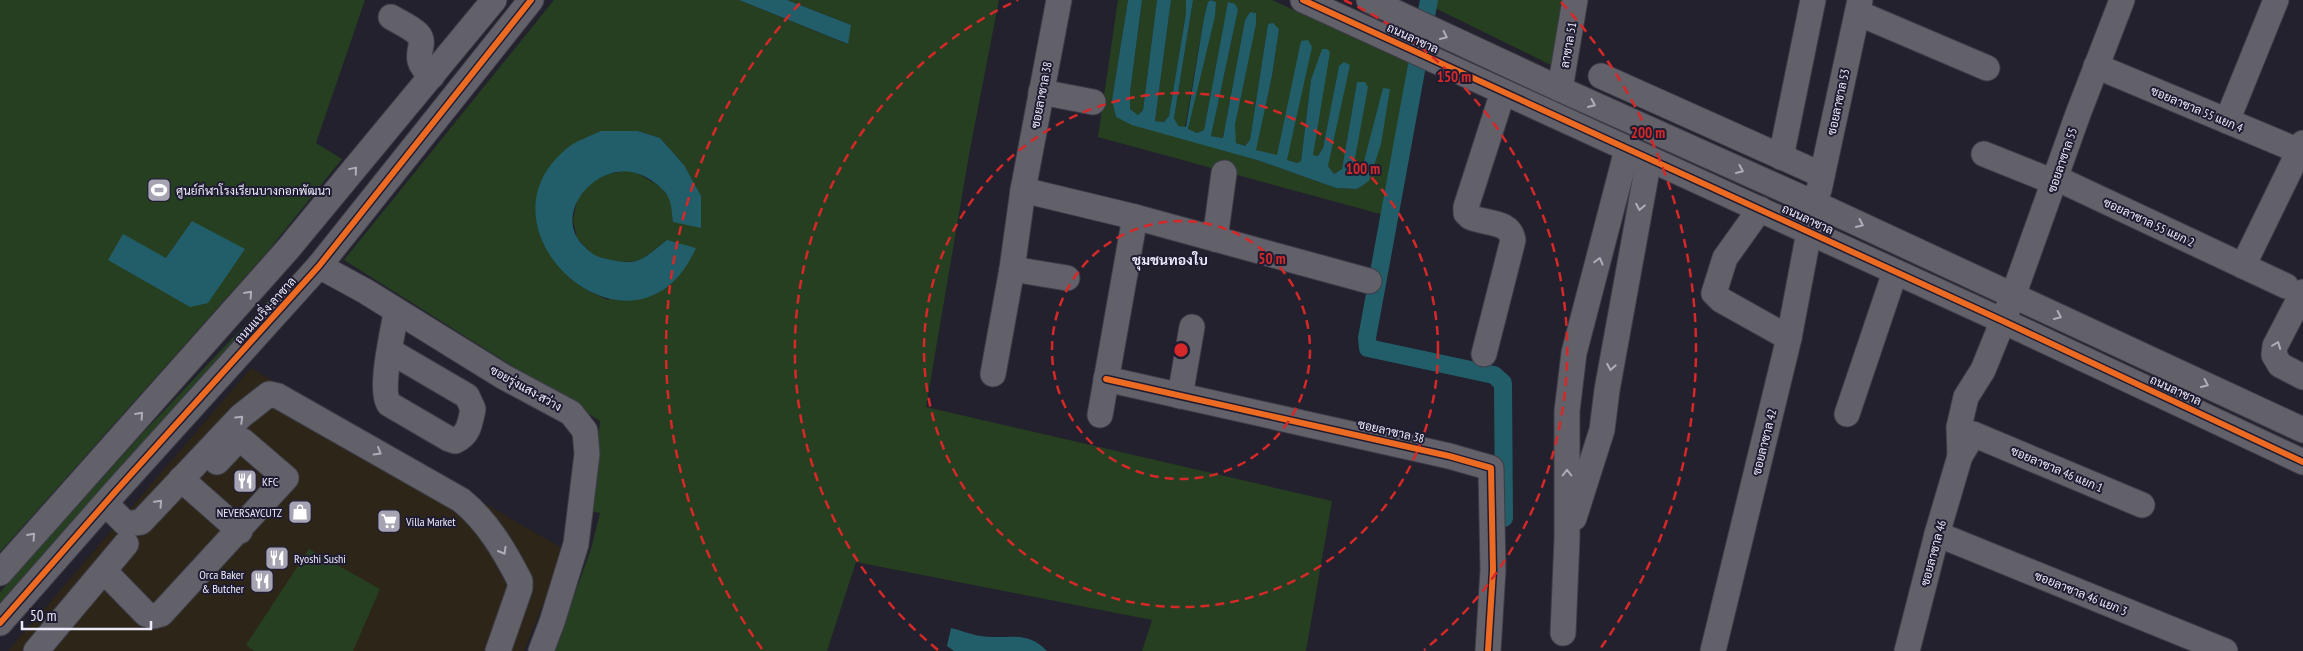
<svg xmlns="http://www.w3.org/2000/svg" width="2303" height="651" font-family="'PT Sans Narrow',Sarabun,sans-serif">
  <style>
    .commercial { fill: #2c2518 }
    .green { fill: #263f21; fill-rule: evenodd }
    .water { fill: #225e69 }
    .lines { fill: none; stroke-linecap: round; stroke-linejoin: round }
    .canal { stroke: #225e69; stroke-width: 18 }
    .minor-casing { stroke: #3d3c47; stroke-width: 27 }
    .minor { stroke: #62616a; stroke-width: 25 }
    .cycleway-casing { stroke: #1f1c32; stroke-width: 9 }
    .cycleway { stroke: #ed6a23; stroke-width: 6 }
    .oneway { stroke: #aeadba }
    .ring { fill: none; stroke: #d62828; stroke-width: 2.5; stroke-dasharray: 9 6 }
    .labels { text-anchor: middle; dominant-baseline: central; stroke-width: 4; stroke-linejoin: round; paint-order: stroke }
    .street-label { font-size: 12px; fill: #edebfb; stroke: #1f1c32 }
    .poi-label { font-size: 12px; fill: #edebfb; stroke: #1f1c32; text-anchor: start }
    .neighbourhood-label { font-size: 14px; font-weight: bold; fill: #edebfb; stroke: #1f1c32 }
    .centre { fill: #d62828; stroke: #1f1c32; stroke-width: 2.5 }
    .ring-label { font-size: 15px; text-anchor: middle; font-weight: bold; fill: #d62828; stroke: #1f1c32; stroke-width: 4; stroke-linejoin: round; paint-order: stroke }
  </style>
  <rect width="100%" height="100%" fill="#22212d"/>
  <path class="commercial" d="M251,368l314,182 -41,101h-516z"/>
  <g class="green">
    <path d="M0,0h365l-49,143 26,16 -74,92 -268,301z"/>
    <path d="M554,0h185l108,44 4,-19 -64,-25h212l-29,149 -44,258 406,94 -26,150h-164l10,-31 -296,-58 -29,89h-273l37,-102 9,-36 -10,-2 10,-90 -256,-161zM601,131h37l22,7 24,27 -15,33 -8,-11 -29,-17 -24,4 -18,9 -13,17 -4,20 4,18 17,18 25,6 21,-1 27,-21 -59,60c-34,-15 -43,-23 -62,-54z"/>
    <path d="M1118,0h10l-16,100 4,17 141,43 79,28 21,1 8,-29 -5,14 -8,1 5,-93 -15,87 -8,5 -6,-8 11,-100 -16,82 -5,8 -6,-1 -1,-75 -10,81 -4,2 -10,-3 3,-20 -13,16 -22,-6 17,-74 7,-47 -11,-5 -18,116 -5,6 -10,-3v-17l21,-113 -6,-1 -5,8 -22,118 -12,-2 27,-126 -12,4 -22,116 -7,3 -9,-4 28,-127 -4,-2h60l139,64 -27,151 -286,-78z"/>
    <path d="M1142,0h15l-14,110 -5,5 -8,-6v-16z"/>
    <path d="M1171,0h15v13l-17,103 -5,6 -9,-1z"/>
    <path d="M1193,0h18l-3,2 -4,16 -19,109 -8,-1 -3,-8z"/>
    <path d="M1436,0h132l-11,68 -122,-60z"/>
    <path d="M278,290l4,2 -282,318v-18l141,-157z"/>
    <path d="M309,549l71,40 -27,62h-99l-8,-6z"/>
  </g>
  <g class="water">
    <path d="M739,0h48l64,25 -3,19z"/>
    <path d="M1128,0h14l-12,93v16l8,6 5,-5 14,-110h14l-16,121 9,1 5,-6 17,-103v-13h7l-19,118 4,8 8,1 18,-109 4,-16 3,-2 5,2 -1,14 -27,113 9,4 7,-3 24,-128 7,2 3,6 -27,126 12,2 22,-118 5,-8 6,1v11l-21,101 1,18 9,3 5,-6 18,-116 5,-1 6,6 -7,47 -16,74 21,5 24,-114 7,-1 4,7 -25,113 10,3 4,-2 10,-81 11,-31h5l3,3 -17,103 5,1 5,-8 16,-82 5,-4 6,3 -22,101 6,8 8,-5 15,-87h8l3,5 -16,88 9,-2 22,-85 7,1 -9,55 -12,37 -12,8 -21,-1 -79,-28 -125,-35 -16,-8 -4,-17z"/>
    <path d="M601,131h37l22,7 24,27 17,31v32l-28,-6c-1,-7 -1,-16 -4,-23 -3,-8 -11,-14 -18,-19 -46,-31 -101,30 -69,64 7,7 11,12 21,14 36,9 37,3 64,-18l29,8c-60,134 -234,-20 -126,-102 8,-6 21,-10 31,-15z"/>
    <path d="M192,221l53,28 -37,54 -18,4 -82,-47 15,-26 43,24z"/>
    <path d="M951,628c10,2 20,7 30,8 26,4 45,-7 66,15h-93l-7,-5z"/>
  </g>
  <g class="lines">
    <path class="canal" d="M1429,0l-62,338 1,10 126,27 9,8 1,135"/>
    <g class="minor-casing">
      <g id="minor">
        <path d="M1303,0l700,321 300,141"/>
        <path d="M1369,0l191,89 256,115 487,226"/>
        <path d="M1858,13l129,55"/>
        <path d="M391,17c8,5 20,10 27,17 11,12 -11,23 14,42"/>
        <path d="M2096,66l203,85"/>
        <path d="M1601,76l221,99"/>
        <path d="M1560,89l15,-89"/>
        <path d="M1041,92l52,10"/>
        <path d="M2227,121l49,-121"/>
        <path d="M1984,154l70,28"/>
        <path d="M1781,157l32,-157"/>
        <path d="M2056,178l230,108"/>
        <path d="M1023,190l112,27 234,64"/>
        <path d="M1819,190l41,-190"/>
        <path d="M1760,209l-35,49 -11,35 7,7 68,38"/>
        <path d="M1215,239l9,-66"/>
        <path d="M319,266l46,25 139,86 67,36 14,18 2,23 -11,90 -24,78 -11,29"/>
        <path d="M2243,266l60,-123"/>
        <path d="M1012,269l55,9"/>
        <path d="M2303,292l-28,54 -1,9 6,10 23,12"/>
        <path d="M390,351l77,45 6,13c-3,14 -4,26 -18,32l-6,-2 -60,-35c-10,-15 4,-72 7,-91"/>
        <path d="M1484,354l29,-114c-3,-20 -28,-16 -43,-23l-4,-4v-6l37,-115"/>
        <path d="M993,374l19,-105 11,-79 36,-190"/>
        <path d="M1106,379l343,77 42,12 2,102 -5,81"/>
        <path d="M1180,396l12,-69"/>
        <path d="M1847,414l48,-142"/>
        <path d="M1100,415l35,-198"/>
        <path d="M1973,434l169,71"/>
        <path d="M1960,456l-1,-29 7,-30 17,-27 30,-74 65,-182 44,-114"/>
        <path d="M181,479l59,52"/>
        <path d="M106,504l20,20 15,-2 100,-106 28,-22 9,2 183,104c26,21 43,50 59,81v7l-22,63"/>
        <path d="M1574,518l28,-88 5,-40 42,-231"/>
        <path d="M1937,534l288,117"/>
        <path d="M104,571l42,43 8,2 7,-2 125,-136 -43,-37 -7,1 -19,20"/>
        <path d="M0,573l288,-324 206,-249"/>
        <path d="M0,623l115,-131 204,-226 212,-266"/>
        <path d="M1563,633l4,-94v-128l7,-58 53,-203"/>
        <path d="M36,651l90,-107"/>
        <path d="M1713,651l76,-313 20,-106"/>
        <path d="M1907,651l30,-117 23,-78 8,-13"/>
      </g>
    </g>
    <use href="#minor" class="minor"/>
    <g class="cycleway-casing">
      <g id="cycleway">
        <path d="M1303,0l700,321 300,141"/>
        <path d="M1106,379l343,77 42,12 2,102 -5,81"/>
        <path d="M0,623l115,-131 204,-226 212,-266"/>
      </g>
    </g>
    <use href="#cycleway" class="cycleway"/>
  </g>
  <defs><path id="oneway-chevron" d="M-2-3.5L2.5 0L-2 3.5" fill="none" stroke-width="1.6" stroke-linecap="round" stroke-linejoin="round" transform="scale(1.25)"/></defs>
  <g class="oneway">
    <use href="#oneway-chevron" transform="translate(1444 36) rotate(25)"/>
    <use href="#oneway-chevron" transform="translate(1592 104) rotate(24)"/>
    <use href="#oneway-chevron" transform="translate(354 170) rotate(-50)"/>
    <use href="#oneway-chevron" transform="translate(1740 170) rotate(24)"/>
    <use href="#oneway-chevron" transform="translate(1640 207) rotate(101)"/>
    <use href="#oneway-chevron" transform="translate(1860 224) rotate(25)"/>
    <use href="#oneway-chevron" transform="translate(1599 261) rotate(-75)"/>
    <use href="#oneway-chevron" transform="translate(249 294) rotate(-48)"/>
    <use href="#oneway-chevron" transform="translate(2058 316) rotate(25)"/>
    <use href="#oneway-chevron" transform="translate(2277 345) rotate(-69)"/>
    <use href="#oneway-chevron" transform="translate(1611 367) rotate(100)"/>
    <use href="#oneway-chevron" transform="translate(2205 384) rotate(25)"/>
    <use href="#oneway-chevron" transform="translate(140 415) rotate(-48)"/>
    <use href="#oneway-chevron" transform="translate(240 419) rotate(-44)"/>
    <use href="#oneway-chevron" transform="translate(378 452) rotate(30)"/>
    <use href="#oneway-chevron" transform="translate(1567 473) rotate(-90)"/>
    <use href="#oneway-chevron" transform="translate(159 503) rotate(-47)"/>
    <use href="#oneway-chevron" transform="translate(32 536) rotate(-48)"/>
    <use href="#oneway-chevron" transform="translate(503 551) rotate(60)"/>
  </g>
  <g class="ring">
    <circle cx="1181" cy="350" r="129"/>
    <circle cx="1181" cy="350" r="257"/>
    <path d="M938 650A386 386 0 0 1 1018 0M1344 0A386 386 0 0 1 1424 650"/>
    <path d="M762 649A515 515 0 0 1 801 2M1561 2A515 515 0 0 1 1600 649"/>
  </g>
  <defs>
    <g id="stadium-square" transform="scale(1.25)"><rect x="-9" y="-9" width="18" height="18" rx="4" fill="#a6a4b3" stroke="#1f1c32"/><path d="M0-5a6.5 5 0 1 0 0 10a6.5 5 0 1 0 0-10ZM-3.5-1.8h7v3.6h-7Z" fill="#fff"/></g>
    <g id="restaurant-square" transform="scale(1.25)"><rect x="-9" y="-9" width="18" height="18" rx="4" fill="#a6a4b3" stroke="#1f1c32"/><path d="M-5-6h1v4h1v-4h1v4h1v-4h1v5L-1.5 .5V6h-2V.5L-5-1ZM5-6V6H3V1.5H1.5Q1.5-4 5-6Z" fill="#fff"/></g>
    <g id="shop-square" transform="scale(1.25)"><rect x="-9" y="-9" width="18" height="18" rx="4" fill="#a6a4b3" stroke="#1f1c32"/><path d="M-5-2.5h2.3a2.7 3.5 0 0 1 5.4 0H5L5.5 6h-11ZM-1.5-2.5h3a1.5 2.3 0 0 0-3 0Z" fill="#fff"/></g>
    <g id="supermarket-square" transform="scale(1.25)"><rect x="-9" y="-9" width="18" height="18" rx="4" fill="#a6a4b3" stroke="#1f1c32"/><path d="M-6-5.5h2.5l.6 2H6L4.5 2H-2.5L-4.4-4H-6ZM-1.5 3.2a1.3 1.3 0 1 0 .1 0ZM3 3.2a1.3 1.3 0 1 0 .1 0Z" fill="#fff"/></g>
  </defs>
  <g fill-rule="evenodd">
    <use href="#stadium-square" x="159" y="190"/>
    <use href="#restaurant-square" x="245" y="481"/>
    <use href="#shop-square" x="300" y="512"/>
    <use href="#supermarket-square" x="389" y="521"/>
    <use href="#restaurant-square" x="277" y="558"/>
    <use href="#restaurant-square" x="262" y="581"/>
  </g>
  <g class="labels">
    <g class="street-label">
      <text transform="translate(1413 38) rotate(25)">ถนนลาซาล</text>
      <text transform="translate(1568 45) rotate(-80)">ลาซาล 51</text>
      <text transform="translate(1041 95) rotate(-79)">ซอยลาซาล 38</text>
      <text transform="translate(1838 102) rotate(-78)">ซอยลาซาล 53</text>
      <text transform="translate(2197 109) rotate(23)">ซอยลาซาล 55 แยก 4</text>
      <text transform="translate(2062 160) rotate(-71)">ซอยลาซาล 55</text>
      <text transform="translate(1808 219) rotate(25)">ถนนลาซาล</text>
      <text transform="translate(2149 222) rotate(25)">ซอยลาซาล 55 แยก 2</text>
      <text transform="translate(265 310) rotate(-48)">ถนนแบริ่ง-ลาซาล</text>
      <text transform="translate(526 388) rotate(29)">ซอยรุ่งแสง-สว่าง</text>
      <text transform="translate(2176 390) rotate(25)">ถนนลาซาล</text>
      <text transform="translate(1391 431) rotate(13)">ซอยลาซาล 38</text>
      <text transform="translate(1764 442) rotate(-76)">ซอยลาซาล 42</text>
      <text transform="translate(2057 469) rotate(23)">ซอยลาซาล 46 แยก 1</text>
      <text transform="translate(1933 553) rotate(-75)">ซอยลาซาล 46</text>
      <text transform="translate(2081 593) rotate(22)">ซอยลาซาล 46 แยก 3</text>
    </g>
    <g class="poi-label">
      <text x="176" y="190">ศูนย์กีฬาโรงเรียนบางกอกพัฒนา</text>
      <text x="262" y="481">KFC</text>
      <text x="282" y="512" text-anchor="end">NEVERSAYCUTZ</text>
      <text x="406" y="521">Villa Market</text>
      <text x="294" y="558">Ryoshi Sushi</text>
      <text x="244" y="574" text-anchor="end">Orca Baker<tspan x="244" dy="14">&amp; Butcher</tspan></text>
    </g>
    <g class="neighbourhood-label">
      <text x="1170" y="260">ชุมชนทองใบ</text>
    </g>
  </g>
  <circle cx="1181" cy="350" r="8" class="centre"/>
  <g class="ring-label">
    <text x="1454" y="82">150 m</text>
    <text x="1648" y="138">200 m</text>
    <text x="1363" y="174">100 m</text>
    <text x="1272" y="264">50 m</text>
  </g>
  <path d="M22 621v8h129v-8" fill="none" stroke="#edebfb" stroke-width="2.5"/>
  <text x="30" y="621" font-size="15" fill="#edebfb" stroke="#1f1c32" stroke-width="4" paint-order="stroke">50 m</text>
</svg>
